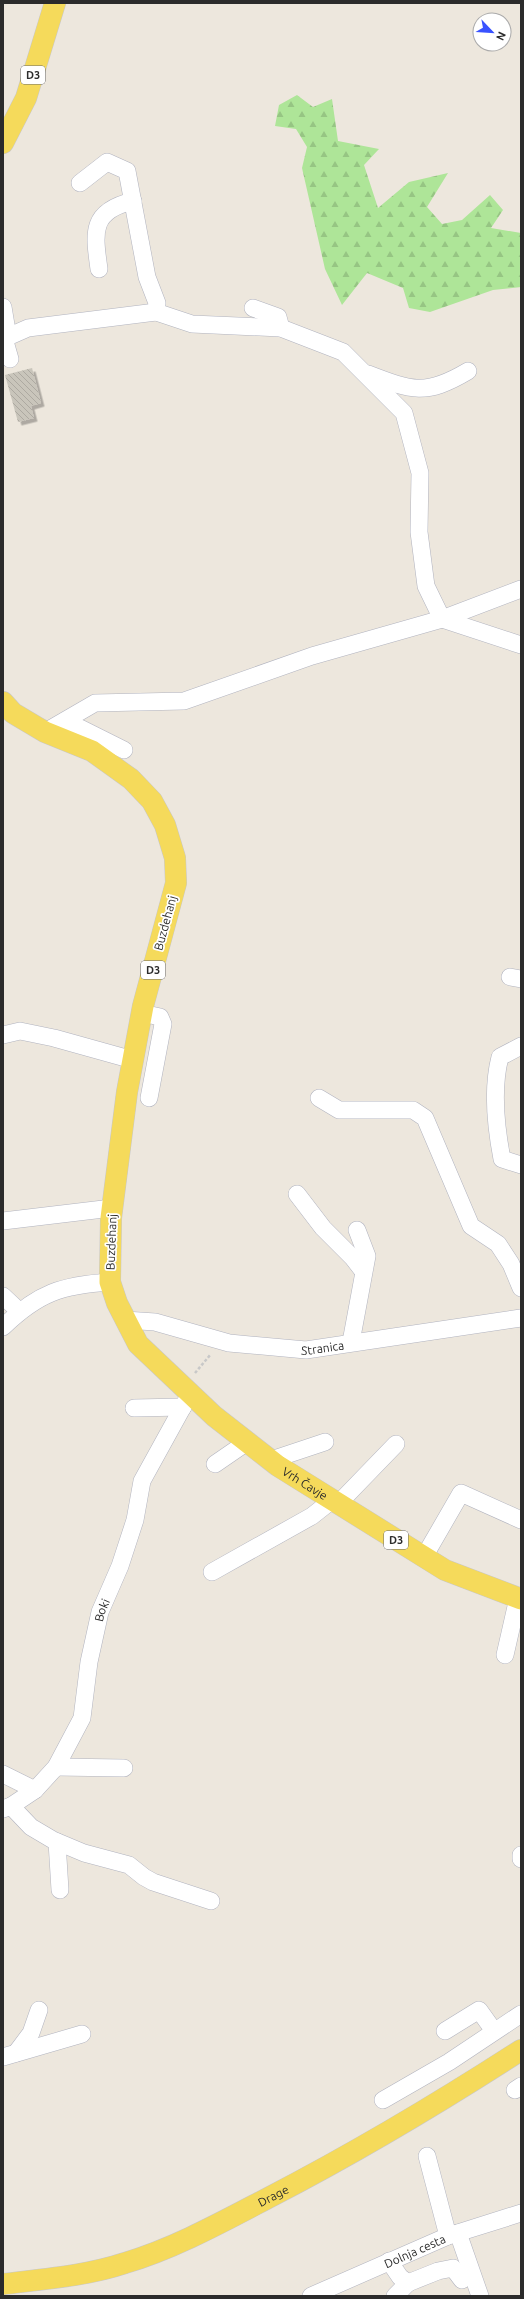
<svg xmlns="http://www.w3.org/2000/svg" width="524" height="2299" font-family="Ubuntu,sans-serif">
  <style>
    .forest { fill: url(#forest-firs) }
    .building { fill: url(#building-back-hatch); filter: url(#shadow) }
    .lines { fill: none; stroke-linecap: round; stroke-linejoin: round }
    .minor-casing { stroke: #b1b3bf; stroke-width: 18 }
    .major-casing { stroke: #c8c8c8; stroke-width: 22 }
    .path { stroke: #c8c8c8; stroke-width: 2.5; stroke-dasharray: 3 2; stroke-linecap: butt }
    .minor { stroke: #fff; stroke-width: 17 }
    .major { stroke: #f5da5b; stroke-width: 21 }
    .labels { text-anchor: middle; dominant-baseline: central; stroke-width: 3.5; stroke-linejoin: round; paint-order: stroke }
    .shield { fill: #fff; stroke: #6b6b6b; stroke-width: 1 }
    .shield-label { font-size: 11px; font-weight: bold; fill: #2b2b2b }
    .street-label { font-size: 12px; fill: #2b2b2b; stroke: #fff }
  </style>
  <defs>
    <pattern id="forest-firs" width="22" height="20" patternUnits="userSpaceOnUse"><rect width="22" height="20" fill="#aee598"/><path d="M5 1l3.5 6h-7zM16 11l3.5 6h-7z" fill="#96c583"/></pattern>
    <pattern id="building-back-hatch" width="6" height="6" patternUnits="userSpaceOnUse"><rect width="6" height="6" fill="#c9c5bb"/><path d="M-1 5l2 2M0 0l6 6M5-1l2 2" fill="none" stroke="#ada9a1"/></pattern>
    <filter id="shadow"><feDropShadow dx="3.5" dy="3.5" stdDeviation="0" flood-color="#0004"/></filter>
  </defs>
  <rect width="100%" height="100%" fill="#ede7dd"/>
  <path class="forest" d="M297,95l16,12 19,-8 6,42 41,8 -15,16 14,43 31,-26 39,-9 -21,34 15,17 20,-4 28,-25 13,15 -12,18 30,5v54l-28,3 -63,22 -21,-4 -6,-20 -36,-15 -25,32 -17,-36 -23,-101 5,-21 -11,-18 -21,-3 4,-21z"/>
  <path class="building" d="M32,368l9,35 -10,3 3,12 -16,4 -13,-47z"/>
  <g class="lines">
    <g class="minor-casing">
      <g id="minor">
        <path d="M80,183l27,-21 20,9 20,106 10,26 -1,9"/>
        <path d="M99,269c-5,-36 -9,-58 34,-68"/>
        <path d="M3,307l5,30"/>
        <path d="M253,308l25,9 3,11"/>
        <path d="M4,338l6,21"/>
        <path d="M3,339l25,-11 128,-16 36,12 89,4 62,24 61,61 16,60 -1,59 7,54 16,33 79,26"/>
        <path d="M368,374c44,17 58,22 100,-3"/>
        <path d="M45,732l50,-29 89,-2 128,-45 130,-37 79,-30"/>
        <path d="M65,740l15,-12 44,22"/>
        <path d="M510,977l11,2"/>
        <path d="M142,1013l18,4 3,7 -14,74"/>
        <path d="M3,1035l17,-4 34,7 79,22"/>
        <path d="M521,1046l-21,11c-8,31 -4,71 2,102l19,6"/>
        <path d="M319,1098l20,12h74l12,8 46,108 27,18 13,20 10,24"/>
        <path d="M297,1194l26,34 30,30 10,13"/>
        <path d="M3,1221l109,-13"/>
        <path d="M3,1296l16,15"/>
        <path id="s1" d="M125,1320l30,2 74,21 77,7 215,-32"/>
        <path d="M3,1327c35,-34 59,-42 107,-45"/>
        <path d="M351,1342l16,-86 -10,-26"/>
        <path d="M134,1408l49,-1"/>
        <path d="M271,1460l54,-18"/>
        <path d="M215,1464l32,-22"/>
        <path d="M338,1504l58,-60"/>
        <path d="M424,1557l37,-64 60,27"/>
        <path d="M212,1572l100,-56 19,-15"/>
        <path d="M505,1655l13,-57"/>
        <path d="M56,1767l68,1"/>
        <path d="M3,1774l32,16"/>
        <path d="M11,1806l20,21 22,13 31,13 45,12 15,12 9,5 58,19"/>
        <path id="s2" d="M3,1809l8,-3 24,-16 21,-23 26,-49 7,-56 11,-50 20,-46 15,-46 7,-39 48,-87"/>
        <path d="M57,1842l3,48"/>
        <path d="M521,1855v4"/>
        <path d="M445,2031l34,-21 15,21"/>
        <path d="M16,2053l15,-20 8,-23"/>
        <path d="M3,2057l79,-23"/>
        <path d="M515,2090l6,-4"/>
        <path d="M383,2100l66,-38 72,-48"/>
        <path d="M427,2156l21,80"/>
        <path d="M458,2233l22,63"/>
        <path d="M389,2261l11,16 8,6 30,-12 15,-3 9,12"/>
        <path id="s3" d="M311,2296l137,-60 73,-23"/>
        <path d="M395,2296l13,-13"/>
      </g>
    </g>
    <g class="major-casing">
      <g id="major">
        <path d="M3,143l23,-45 29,-95"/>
        <path id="s4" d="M3,702l10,11 32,19 47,19 39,28 21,22 13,24 10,33 1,25 -33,123 -16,86 -16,126 -1,64 7,21 21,41 76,72 64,50 167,104 76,29"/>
        <path id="s5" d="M3,2284c41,-5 83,-8 122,-21 50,-15 97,-41 143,-65 87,-45 171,-95 253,-148"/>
      </g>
    </g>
    <path class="path" d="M195,1373l16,-19"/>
    <use href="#minor" class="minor"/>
    <use href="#major" class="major"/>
  </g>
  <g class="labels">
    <g class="shield">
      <rect x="21" y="66" width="24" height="18" rx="3"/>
      <rect x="141" y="961" width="24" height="18" rx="3"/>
      <rect x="384" y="1531" width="24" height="18" rx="3"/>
    </g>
    <g class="shield-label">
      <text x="33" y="75">D3</text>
      <text x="153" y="970">D3</text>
      <text x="396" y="1540">D3</text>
    </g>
    <g class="street-label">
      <text transform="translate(165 923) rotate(-75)">Buzdehanj</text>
      <text transform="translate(111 1242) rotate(-88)">Buzdehanj</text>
      <text stroke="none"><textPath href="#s1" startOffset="201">Stranica</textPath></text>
      <text stroke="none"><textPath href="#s4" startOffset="960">Vrh Čavje</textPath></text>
      <text stroke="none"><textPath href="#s2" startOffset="234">Boki</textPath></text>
      <text stroke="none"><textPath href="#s5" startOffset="287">Drage</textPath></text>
      <text stroke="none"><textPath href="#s3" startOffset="113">Dolnja cesta</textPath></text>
    </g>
  </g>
  <rect width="524" height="2299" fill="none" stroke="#2b2b2b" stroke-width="8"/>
  <g transform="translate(492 32) rotate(115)"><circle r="19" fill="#ffffff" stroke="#aaaaaa"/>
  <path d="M0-3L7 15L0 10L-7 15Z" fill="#3952ff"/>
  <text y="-6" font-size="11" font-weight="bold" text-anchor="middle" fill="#2b2b2b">N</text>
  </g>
</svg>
